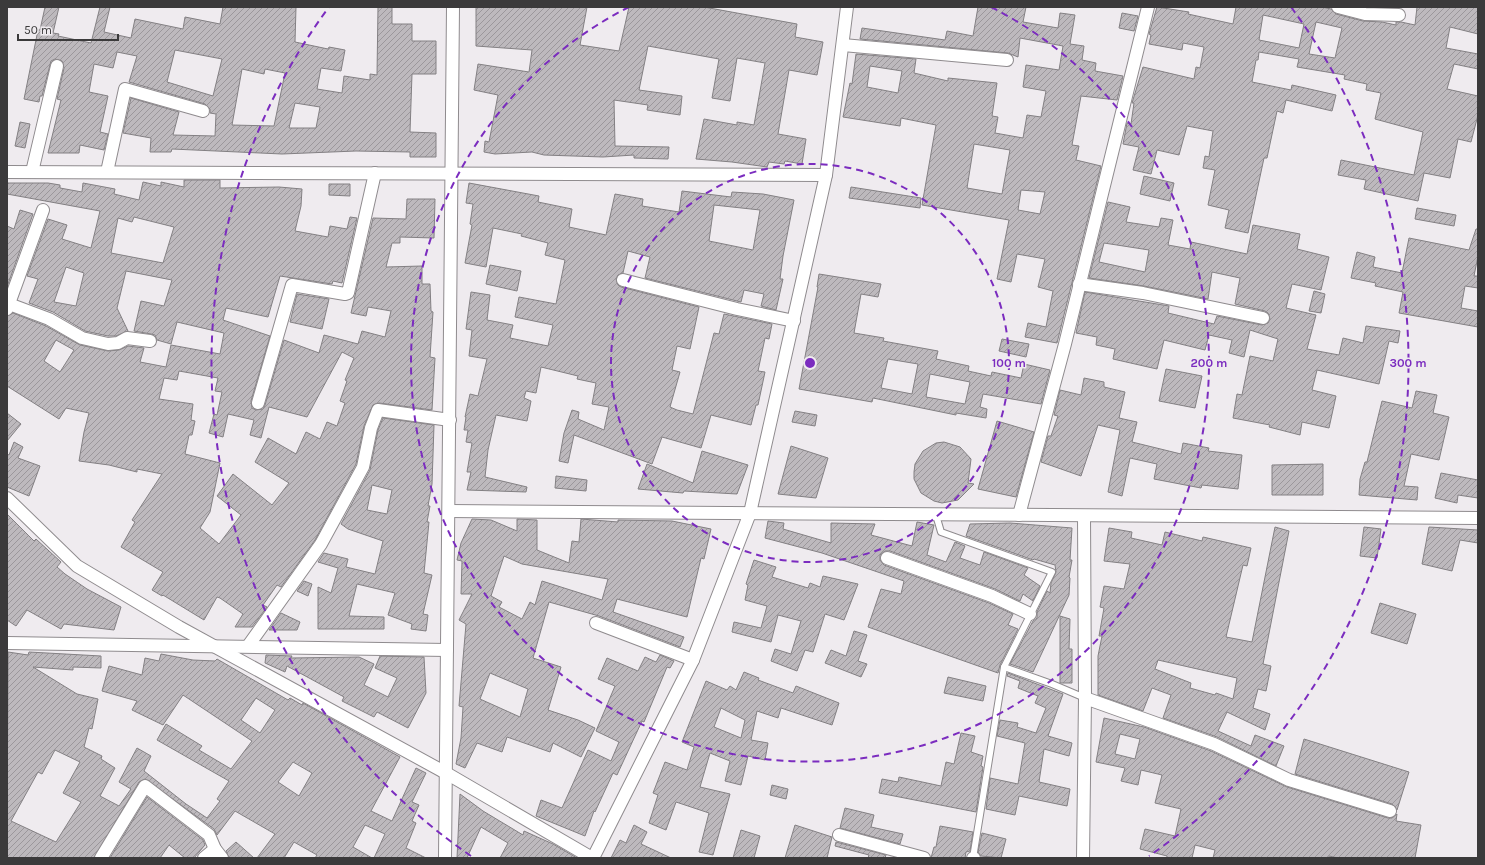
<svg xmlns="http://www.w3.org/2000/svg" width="1485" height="865" font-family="Karla,sans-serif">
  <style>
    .building { fill: url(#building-hatch); stroke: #838083; fill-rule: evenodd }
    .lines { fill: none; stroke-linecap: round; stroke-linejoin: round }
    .service-casing { stroke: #8f8b8e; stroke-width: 8 }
    .minor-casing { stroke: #8f8b8e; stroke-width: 14 }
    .service { stroke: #fff; stroke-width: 6 }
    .minor { stroke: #fff; stroke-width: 12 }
    .ring { fill: none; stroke: #7b2cbf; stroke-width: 2; stroke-dasharray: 7 5 }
    .centre { fill: #7b2cbf; stroke: #efebef; stroke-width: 2 }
    .ring-label { font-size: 12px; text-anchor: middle; font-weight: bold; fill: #7b2cbf; stroke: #efebef; stroke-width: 3; stroke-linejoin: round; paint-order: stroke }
  </style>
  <defs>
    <pattern id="building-hatch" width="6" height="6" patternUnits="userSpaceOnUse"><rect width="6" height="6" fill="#bdb9bd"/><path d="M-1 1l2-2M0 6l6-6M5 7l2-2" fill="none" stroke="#9b979b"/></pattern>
  </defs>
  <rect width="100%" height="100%" fill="#efebef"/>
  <g class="building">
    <path d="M45,7h14l-6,26 6,1 -1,2 33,7 9,-36h10l-6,25 27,6 4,-19 48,10 2,-12 35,7 3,-17h73l-1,35 33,7 1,-2 16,3 -4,21 -20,-3 -4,21 25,4 2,-17 26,4v-6l7,1 1,-68h14v17h20v17h24v33h-24l-2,58 26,1v24h-26v-5l-54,-1 -74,3 -110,-5 -1,3h-21l1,-14 -28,-5 8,-35 48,14 -6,23 42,1 1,-22 -6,-1v-4l-5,-5 -76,-22 8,-26 -20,-4 -4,16 -19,-4 -5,28 19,4 -8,36 8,2 -4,16 -24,-5 -1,8h-31l13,-53 -4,-1 7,-31 -2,-7 -7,-2 -4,2 -9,35h-2l-1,6 -15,-3 14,-69h2zM175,50l47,9 -9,37 -46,-14zM242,69l22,5 1,-5 20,4 -11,53 -42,-1zM295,103l25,4 -4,21h-27z"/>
    <path d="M476,7h111l-7,38 39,6 10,-44h75l93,17 -2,13 28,5 -6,33 -28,-5 -11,64 28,5 -4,25 -17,-3 -1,3 -15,-2 -2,5 -35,-5 -36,-3 8,-40 33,6v-3l17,3 11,-62 -28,-5 -7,43 -18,-3 7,-39 -71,-13 -9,44 43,6 -2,19 -33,-5 1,-5 -34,-5 1,46 54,1 -1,12 -34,-1v-3l-31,2 -59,-2 -12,-3 -37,2 -11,-2 1,-11 4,1 9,-47 -24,-5 4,-26 51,8 3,-22 -56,-4z"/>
    <path d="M978,7h48l-3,15 35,6 2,-15 15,2 -5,29 14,2 -2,14 14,3 -1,8 28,5 -6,24 -36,-4 -9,49 7,1 -3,14 25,6 -44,177 -32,-6 3,-14 18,4 7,-36 -15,-4 7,-28 -28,-5 -6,28 -14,-3 12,-59 -87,-15 14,-80 -35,-7 -1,8 -57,-9 7,-34 2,1 4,-30 60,5 -2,14 34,8v-3l49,5 -5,33 6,1 -3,16 28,5 4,-23 14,2 5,-26 -23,-4 3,-22 33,5 4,-24 -43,-8 -2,19 -10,-4 -148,-14 2,-11 83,12 2,-9 26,5zM870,66l32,5 -4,22 -31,-6zM974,144l36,6 -8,44 -35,-6zM1021,190l24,2 -5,22 -22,-4z"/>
    <path d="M1157,7l32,5 -1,2 45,10 3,-17h86l9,2 5,5 27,7 19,1 14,3v-3h5l14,3 2,-18h61v27l-28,-7 -4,21 32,6v15l-24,-5 -7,25 31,7v19l-7,27 -13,-3 -8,39 -26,-5 -6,28 -54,-12 2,-9 -28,-5 3,-15 73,15 9,-43 -48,-13 6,-26 -15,-3 1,-6 -23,-5 1,-4 -48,-8 2,-8 -40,-7 -1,8h-2l-4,22 39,8 1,-5 44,10 -4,16 -46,-11 -3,13 -6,-2 -10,47h-3l-16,75 -23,-5 4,-18 -21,-5 7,-35 -12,-2 2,-12 4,1 4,-26 -26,-5 -8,29 -22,-5 -6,24 -18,-4 6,-23 -16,-3 4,-21 4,1 3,-21h-2l11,-36 51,12 2,-12 4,1 4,-21 -21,-4 -1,7 -33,-6 2,-9 -2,-1zM1263,15l41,9 -5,24 -40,-8zM1316,22l26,6 -7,30 -26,-4z"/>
    <path d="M1122,13l16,3 -4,15 -15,-3z"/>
    <path d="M20,122l10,2 -5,24 -10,-2z"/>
    <path d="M1144,176l30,7 -4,18 -30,-7z"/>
    <path d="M184,180h36v8l59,-1 23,2 -1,17 -6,25 33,6 2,-11 17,3 3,-12 7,1 -15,65 -9,-2 -1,3 -52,-8 -12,41 -42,-9 -3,12 47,16 -19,65 1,7 4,2 7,-1 2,-4 19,-65 35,13 5,-18 34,9 4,-13 23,6 6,-26 -23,-4 -2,9 -15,-3 22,-95 33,1 1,-20h28l-1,39 -34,-1v6h-8l-6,24 36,-1v18h8l1,27 2,1 -3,45 5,1 -3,52 -53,-7 -6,2 -9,21 -8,38 -41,76 -34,47 -4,-2 -14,20 4,2 -15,20h-17l8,-13 -23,-16 -3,-1 -13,23 -41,-25 -1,1 -10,-6 11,-18 -42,-25 14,-25 -3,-2 30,-46 -25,-5v3l-28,-7 -30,-4 5,-29 5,-19 -23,-5 -7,11 -52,-33v-70l6,-3 33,13 34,19 28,6 11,-1 9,-4 16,2 -4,14 26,5 5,-22 49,9 4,-21 -47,-11 -6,22 -14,-4 -2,-5 -4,-1 -17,-3 7,-30 23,5 8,-26 -46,-9 -9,37 11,23 -12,5h-8l-23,-5 -32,-19 -24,-9 9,-24 -11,-3 21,-57 19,6 -5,14 29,9 9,-37 -93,-17v-11h41l12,2v3l22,4 1,-9 32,6 -1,5 25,6 4,-18 18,4v-4l23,5zM134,217l40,10 -11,36 -52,-10 7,-35 14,4zM66,267l18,6 -8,33 -22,-4zM56,340l18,10 -14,22 -16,-11zM342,352l12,6 -9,22 2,1 -7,20 5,2 -8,23 -10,-4 -7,17 -14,-7 -10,22 -28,-16 -13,24 34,21 -17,22 -39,-31 -16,22 24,19 -22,29 -19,-16 10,-16 10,-49 -35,-9 4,-19h3l3,-14 -4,-1 2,-16 -34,-5 5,-21 13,2 2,-9 39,7 -3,13 7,1 -5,23 -3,-1 -5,19 14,4 5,-23 26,6 -4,15 11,3 8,-31 38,10z"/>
    <path d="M469,183l70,13 -1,6 34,7 -3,18 37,8 9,-41 28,5 -1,7 37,6 3,-21 49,6 1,-5 31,2 31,6 -11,56 -3,23h3l-7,31 -15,-4 3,-12 -20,-4 -3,12 -96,-24 5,-21 -22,-6 -5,22 -5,2 -2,4 2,6 3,2 78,20 -9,42 -13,-3 -5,24 8,2 -10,35 7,3 16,4 21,-81 5,1 5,-20 48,10 -3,15 -4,-1 -7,33 7,1 -7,33h-2l-5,20 -40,-10 -10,33 -39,-11 -10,27 -78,-29 -6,28 -9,-2 5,-28 8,-23 7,2 -1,7 26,11 5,-23 -17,-3 4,-21 -19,-4 1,-3 -37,-9 -5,26 -10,-2 -2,7 7,3 -4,20 -31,-6 -8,35 -3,27 42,10 -1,5 -59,-2 4,-18h-4l5,-29 -6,-1 2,-12h-4l2,-13h-1l5,-23 8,2 9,-37 -18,-3 3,-26 -6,-1 5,-37 19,3 -3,25 26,5 -3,13 38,8 5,-21 -38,-8 4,-20 37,7 9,-44 -20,-5 3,-12 -27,-7 1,-2 -29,-6 -7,39 -21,-4 7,-38 -2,-1 3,-20 -7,-1zM714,205l46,5 -7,40 -44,-9z"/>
    <path d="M329,184h21v12l-21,-1z"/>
    <path d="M851,187l70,11 -1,10 -71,-10z"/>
    <path d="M1108,202l22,5 -4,15 33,5 2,-9 12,2 -5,25 22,4 1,-7 56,12 6,-29 47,9 -3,15 32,8 -8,33 -29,-6 -6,24 30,7 -9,34 32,6 4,-17 20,5 3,-17 34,5 -2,12 -9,-2 -10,43 -62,-14 -5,20 24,6 -7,32 -27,-6 -2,13 -31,-8 1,-2 -37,-7 4,-24 5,1 8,-39 23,5 5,-22 -28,-9 -6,27 -15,-4 3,-13 -23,-5 -4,15 -41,-10 -7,29 -44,-10 2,-10 -19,-4 1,-8 -21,-4 9,-41 84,14 -1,7 46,11 3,-8 45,9 6,-2 2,-4 -2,-6 -3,-2 -30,-7 5,-26 -28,-6 -4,27 -64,-13 -55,-8zM1104,243l45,7 -4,22 -46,-10z"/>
    <path d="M1417,208l39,7 -2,11 -39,-7z"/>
    <path d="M20,210l13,4 -26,73v-61l7,3z"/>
    <path d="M1476,229h2v27l-4,20h4v12l-13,-2 -4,22 17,3v16l-79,-14 4,-21 -28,-6 1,-3 -25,-5 6,-26 18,5 -2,10 29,6 7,-35 60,12z"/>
    <path d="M490,265l31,6 -4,20 -31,-7z"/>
    <path d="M819,274l62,10 -3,13 -17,-3 -7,39 30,5 -1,3 55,10 -2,8 33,7 -1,5 23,5 1,-4 29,6 3,-14 26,6 -9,34 -58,-10 -3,13 7,2 -1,9 -30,-5v2l-83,-17 -1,4 -73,-13 19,-102h-1zM888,359l30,5 -6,30 -31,-6zM930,374l40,8 -5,22 -39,-7z"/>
    <path d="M1314,291l11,3 -4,19 -12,-2z"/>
    <path d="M297,294l32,5 -7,30 -32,-7z"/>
    <path d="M1002,339l27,5 -3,13 -27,-6z"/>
    <path d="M1166,369l36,7 -7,32 -36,-7z"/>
    <path d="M1084,378l20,4v5l21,5 -6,26 18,4 -5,20 49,12 2,-11 26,5 -1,3 34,4 -4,34 -36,-4 -1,3 -47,-9 3,-15 -27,-6 -8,38 -14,-4 12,-62 -22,-5 -17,51 -40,-14 7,-26h3l7,-20 -4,-1 6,-25 21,5z"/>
    <path d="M1416,391l21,4 -4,18 16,4 -10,43 -28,-6 -7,32 14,1 -1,13 -58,-5 1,-16 5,-17h2l15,-61 30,7z"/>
    <path d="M795,411l22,4 -2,11 -23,-4z"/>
    <path d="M7,413l14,11 -14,17z"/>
    <path d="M383,418l51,7 -2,59 -4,22h2l-3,16h2l-5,51 8,2 -9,39 5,1 -2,16 -15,-2 1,-5 -24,-9 7,-22 -38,-9 -8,32 35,1v12h-66v-42l13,6 7,-25 -20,-6 6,-9 24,6 -2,8 29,7 8,-33 -35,-12 -7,-5 29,-54 8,-40zM372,485l20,5 -5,24 -20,-4z"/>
    <path d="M997,421l37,11 -18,65 -38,-8z"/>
    <path d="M14,442l9,5 -5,11 22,8 -11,30 -22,-9v-33l2,1z"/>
    <path d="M944,442l16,5 11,12 -3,24 6,1 -16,16 -16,3 -8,-2 -13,-8 -7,-14v-7l1,-8 8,-13 13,-8z"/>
    <path d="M791,446l37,12 -12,40 -38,-4z"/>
    <path d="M702,451l46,14 -11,29 -53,-3 -1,2 -45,-4 9,-25 46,19z"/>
    <path d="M1323,464v31h-51v-30z"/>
    <path d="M1441,473l37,7v18l-20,-3 -1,8 -22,-5z"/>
    <path d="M556,476l31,4 -1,11 -31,-3z"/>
    <path d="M7,514l27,27 2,-2 25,23 -4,5 8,7 22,15 34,18 -7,23 -50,-6 -3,5 -34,-19 -11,16 -9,-6z"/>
    <path d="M472,519l19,1 26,11v-12l20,1v30l32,13 3,-22 7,1 2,-23 37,3v-2l54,1 39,8 -7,30 -3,-1 -14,59 -70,-18 -4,13 71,25 -4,10 -81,-31 -50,-14 -16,56 28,9 -13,43 30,10 17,8 -14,29 -28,-14 -3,9 -43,-15 -5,15 -25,-9 -12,25 -9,-4 5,-26 2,-31 -4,-1 7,-82 -7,-4 13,-26h-11l1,-33 -5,-1 4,-17zM504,556l18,8 86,15 -6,21 -60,-19 -7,24 -5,-3 -8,17 -23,-12 3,-5 -11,-6zM490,673l38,16 -8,28 -40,-18z"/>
    <path d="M768,521l16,2 -1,6 48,14v-20l44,1 -4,11 41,11 5,-24 17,3 -7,30 19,7 9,-20 10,4 -5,12 20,7 4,-13 44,16 -4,7 16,11 -7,15 -10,-7 -3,7 -25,-12 -105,-38h-5l-5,4v5l4,5 105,38 24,11 -5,11 10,4 -18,36 -2,8 -130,-46 13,-38 20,5 3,-13 -82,-28 -57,-15z"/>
    <path d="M1010,523l62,5 -2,32h2l-3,17 1,1 -1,17 -36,77 -23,-8 23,-43 4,-3v-6l10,-21 3,2 1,-10 5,-11 -1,-7 -21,-6 -1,1 -67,-24 4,-12z"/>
    <path d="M1275,527l14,4 -26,133 8,2 -5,25 -8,-2 -5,19 17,6 -5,16 -38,-18 -9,19 33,15 4,-11 29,11 -8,20 -59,-29 -54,-19 8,-23 -19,-7 -9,23 -45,-16v-39l4,-20h-3l5,-28 -4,-1 4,-21 20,3 6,-25 -26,-3 5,-33 23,4 -1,6 31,7 3,-13 37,9 1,-4 48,11 -4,18 -4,-1 -17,72 26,5zM1158,660l79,18 -4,21 -17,-6 -1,2 -25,-7 1,-5 -36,-14z"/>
    <path d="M1364,527l17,2 -4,29 -17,-2z"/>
    <path d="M1429,527l49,3v13l-18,-3 -8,31 -30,-7z"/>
    <path d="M754,560l22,7 -4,10 36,11 2,-5 10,4 3,-11 35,8 -14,36 -19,-6 -12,38 -8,-2 -8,21 -26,-10 4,-12 16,5 10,-33 -23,-6 -7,27 -39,-10 2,-10 27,6 6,-22 -22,-6 3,-15 -2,-1z"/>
    <path d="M304,581l8,3 -4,12 -11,-5z"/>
    <path d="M1380,603l36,11 -9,30 -36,-11z"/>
    <path d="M281,613l19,9 -3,8h-28z"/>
    <path d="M1060,616l10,3 -1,30h3v34h-12z"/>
    <path d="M854,631l13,4 -9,26 9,3 -6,13 -36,-14 6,-13 15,6z"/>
    <path d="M8,652l20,3 1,-3 72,4v12l-28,-1v3l-40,-3 44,27 21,5 -6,30 -3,-1 -5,19 18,9 -1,3 14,9 -15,28 19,10 12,-17 -12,-7 18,-34 14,8 -7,15 42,33 21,14 13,-17 -3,-2 12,-18 -72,-41 9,-16 36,22 -3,4 32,19 21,-28 -69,-46 -20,30 -31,-15 5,-9 -35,-10 7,-25 33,9 3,-17 14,3 2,-7 32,6 22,1 2,-2 71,41 2,-2 12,7 1,-2 97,54 -29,54 21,10 24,-53 10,5 -14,29 7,3 -7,16 4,2 -10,25 20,10h-52l11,-24 -20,-9 -12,22 19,11h-57l2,-3 -23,-13 -10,16h-27l18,-24 -40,-23 -18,24 -3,-6 -69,-50 -6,3 -45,76h-87zM256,698l19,12 -15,23 -19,-13zM55,750l25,12 -17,31 18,9 -25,40 -45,-21 27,-49 4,2zM293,762l19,11 -13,23 -21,-14z"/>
    <path d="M266,655l26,1 -1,2 68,-1 15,7 -10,21 24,12 9,-19 -22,-10 5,-12 44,1 2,36 -18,35 -31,-16 -3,5 -32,-16 2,-4 -57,-31 -2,6 -20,-9z"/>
    <path d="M660,655l14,6 -4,7 -3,-1 -23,55 -2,-1 -25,54 -4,-2 -18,39 -1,-1 -9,25 -49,-20 5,-16 21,8 26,-58 23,11 8,-19 -23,-11 19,-45 -17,-7 9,-21 31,13 7,-14 11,5z"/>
    <path d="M744,672l15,6 -1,2 35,13 3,-7 43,17 -7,22 -51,-17 -3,10 -21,-7 -6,29 17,3 -3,17 -17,-4 -7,29 -16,-4 5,-20 -20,-8 -10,34 30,7 -17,61 -14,-3 10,-39 -33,-11 -10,28 -17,-7 9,-28 -5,-2 12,-31 22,8 7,-23 -12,-5 24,-61 21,9 3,-4 6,4zM721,708l24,12 -4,18 -27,-11z"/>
    <path d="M1008,673l55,21 -15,42 24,7 -3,13 -25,-7 -5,33 31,7 -3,17 -48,-10 -4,19 -29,-6 4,-31 28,6 7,-41 -28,-7 3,-16 18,3 -1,4 19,6 10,-25 -11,-5 3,-7 -20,-8 2,-7 -13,-5z"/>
    <path d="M948,677l38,9 -3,15 -39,-8z"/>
    <path d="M1104,718l40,9 67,24 76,36 101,31h4l5,-4 -1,7 25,4 -6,33h-77l-9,-2v2h-116l2,-8 -20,-5 -3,13h-25v-2l-27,-7 5,-20 30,7 6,-27 -26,-6 7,-28 -21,-5 -3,15 -17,-4 4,-13 -29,-6zM1120,734l20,5 -5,20 -20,-5z"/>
    <path d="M961,733l14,3 -4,16 12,4 -2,10 2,1 -7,45 -97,-19 3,-14 16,3 1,-5 42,9 5,-24 8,2z"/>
    <path d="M1304,739l105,33 -12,38 -5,-6 -97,-30z"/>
    <path d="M772,785l16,4 -2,10 -16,-4z"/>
    <path d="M460,794l23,17 40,24 1,-4 29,13 24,14h-77l8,-15 -27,-16 -14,31h-10z"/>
    <path d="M147,797l56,43 2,5 -11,13h-9l-16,-13 -9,13h-50z"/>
    <path d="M845,808l29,7 -3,12 32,7 -3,10 -60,-16z"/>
    <path d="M634,825l13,7 -6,12 30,14h-60l9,-18 6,3z"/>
    <path d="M795,825l37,12 -5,21h-42z"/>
    <path d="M940,826l33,6 -3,19 -4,1 -1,6h-34l3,-11h2z"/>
    <path d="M741,830l19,6 -6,22h-21z"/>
    <path d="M982,833l24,6 -5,19 -20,-2 -3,-4z"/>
    <path d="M236,842l18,16h-25l-3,-7z"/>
    <path d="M836,842l50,13 -1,3h-17l1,-3 -34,-9z"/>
  </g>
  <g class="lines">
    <g class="service-casing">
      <g id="service">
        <path d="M936,515l5,17 111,40 -48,95 -31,191"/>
        <path d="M1004,667l48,17 33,14"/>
      </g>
    </g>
    <g class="minor-casing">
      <g id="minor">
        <path d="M1338,7l27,7 34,1"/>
        <path d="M843,45l164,15"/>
        <path d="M7,172l819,3"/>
        <path d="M32,172l25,-106"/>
        <path d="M107,172l18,-83 78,22"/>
        <path d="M623,280l114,29 57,12"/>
        <path d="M1079,284l64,9 120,25"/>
        <path d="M9,304l40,15 33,19 26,6 10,-1 9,-5 23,3"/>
        <path d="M7,309l36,-99"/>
        <path d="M258,403l34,-118 53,9 3,-1 27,-120"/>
        <path d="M7,498l70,68 102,61 267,146 146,85"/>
        <path d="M449,511l1029,7"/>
        <path d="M1019,515l46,-171 83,-337"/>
        <path d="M887,558l105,38 38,18"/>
        <path d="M596,623l97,37"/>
        <path d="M7,643l440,7"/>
        <path d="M248,646l73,-102 42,-77 8,-39 7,-18 72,10"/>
        <path d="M1085,698l129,46 75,36 101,31"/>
        <path d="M839,835l85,23"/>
        <path d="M101,858l44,-72 64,49 6,14 7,9"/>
        <path d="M204,858l11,-9"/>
        <path d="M445,858l8,-851"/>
        <path d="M593,858l100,-198 57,-147 76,-338 21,-168"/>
        <path d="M973,858h1"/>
        <path d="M1083,858l2,-160 -1,-182"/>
      </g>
    </g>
    <use href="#service" class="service"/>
    <use href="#minor" class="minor"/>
  </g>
  <g class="ring">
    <circle cx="810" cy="363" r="199"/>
    <path d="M991 7A399 399 0 1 1 629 7"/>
    <path d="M471 856A598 598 0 0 1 329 7M1291 7A598 598 0 0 1 1149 856"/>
  </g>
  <circle cx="810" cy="363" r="6" class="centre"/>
  <g class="ring-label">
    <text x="1009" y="367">100 m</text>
    <text x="1209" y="367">200 m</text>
    <text x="1408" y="367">300 m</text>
  </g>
  <rect width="1485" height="865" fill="none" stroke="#3b3a3b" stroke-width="16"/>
  <path d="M18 34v6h100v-6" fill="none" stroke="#3b3a3b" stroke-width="2"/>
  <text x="24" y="34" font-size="12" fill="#3b3a3b" stroke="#efebef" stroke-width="3" paint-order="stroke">50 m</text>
</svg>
